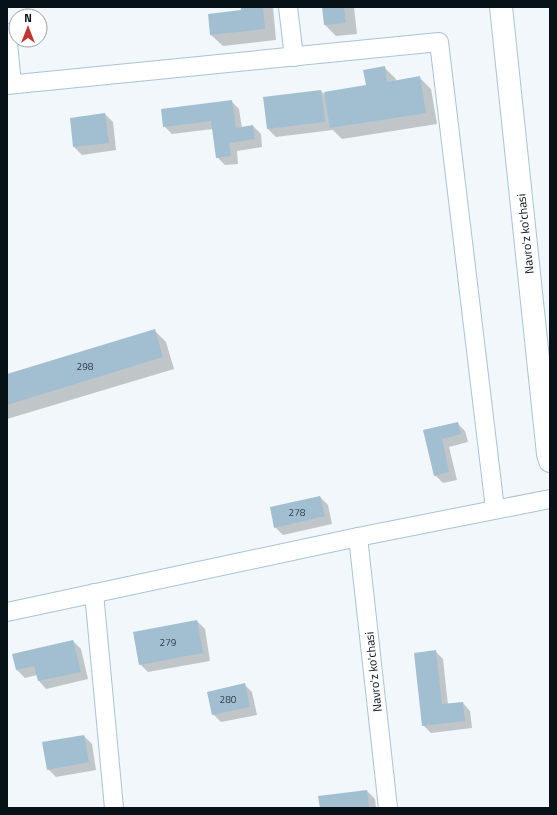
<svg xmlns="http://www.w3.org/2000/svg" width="557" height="815" font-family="'Titillium Web',sans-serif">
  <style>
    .shadow { fill: #0003 }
    .building { fill: #a2bfd2 }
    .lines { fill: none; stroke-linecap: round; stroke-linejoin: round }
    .minor-casing { stroke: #a7c4d8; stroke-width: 20 }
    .tertiary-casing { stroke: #a7c4d8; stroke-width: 24 }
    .minor { stroke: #fff; stroke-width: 18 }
    .tertiary { stroke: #fff; stroke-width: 22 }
    .labels { text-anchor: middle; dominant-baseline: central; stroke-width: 3; stroke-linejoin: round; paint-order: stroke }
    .number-label { font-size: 10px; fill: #2e3d46 }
    .street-label { font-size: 12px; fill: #071218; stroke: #fff }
  </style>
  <rect width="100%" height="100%" fill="#f1f7fb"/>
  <g class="shadow">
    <path d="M242,7h31l3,33 -53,6 -12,-11 31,-24z"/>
    <path d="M323,7h31l3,27 -21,2 -11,-11z"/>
    <path d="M384,67l12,12v2l24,-3 11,11 6,35 -95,15 -9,-9 -57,7 -8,-8 53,-38 5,5 41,-10z"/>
    <path d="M231,101l8,8 3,19 11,-2 8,8 1,13 -25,4 1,13 -13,1 -8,-8 -4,-28 -41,5 -8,-8z"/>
    <path d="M105,114l8,8 3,28 -34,5 -8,-8z"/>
    <path d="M154,330l12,12 8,27 -167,50v-44z"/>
    <path d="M457,423l8,8 3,11 -19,5 8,33 -14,3 -8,-8 -11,-45z"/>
    <path d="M320,497l8,8 4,19 -49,11 -8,-8z"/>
    <path d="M197,621l8,8 5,32 -62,11 -8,-8z"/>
    <path d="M73,641l8,8 7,30 -42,10 -7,-8 -2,-6 -12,3 -8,-8 -4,-15z"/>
    <path d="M435,651l8,8 5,46 15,-2 7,8 2,17 -41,5 -8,-8z"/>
    <path d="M244,684l8,8 5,23 -36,7 -8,-8z"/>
    <path d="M84,736l8,8 4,26 -40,7 -8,-8z"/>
    <path d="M367,791l8,8 1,9h-55z"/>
  </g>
  <g class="building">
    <path d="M241,7h22l2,22 -55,6 -2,-21 33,-4z"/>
    <path d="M322,7h22l2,16 -22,2z"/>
    <path d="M385,66l2,16 33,-6 6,37 -96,15 -6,-36 42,-7 -3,-15z"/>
    <path d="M321,90l4,32 -58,7 -4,-32z"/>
    <path d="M232,100l4,28 17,-3 2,14 -26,4 2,13 -15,2 -5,-37 -48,6 -2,-18z"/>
    <path d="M105,113l4,30 -36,4 -3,-29z"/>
    <path d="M155,329l8,28 -156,48v-31z"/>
    <path d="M458,422l3,12 -19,5 7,33 -15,4 -11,-46z"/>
    <path d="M320,496l5,20 -51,12 -4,-21z"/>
    <path d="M197,620l6,33 -64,12 -6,-33z"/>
    <path d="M73,640l8,32 -43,9 -4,-15 -18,4 -4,-16z"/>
    <path d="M436,650l6,54 21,-2 2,19 -43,5 -8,-73z"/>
    <path d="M245,683l5,24 -38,8 -5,-23z"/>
    <path d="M84,735l5,27 -42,8 -5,-28z"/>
    <path d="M367,790l2,18h-49l-2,-12z"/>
  </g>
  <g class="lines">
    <g class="minor-casing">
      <g id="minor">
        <path d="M288,7l6,50"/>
        <path d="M7,33l5,51"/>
        <path d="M7,85l432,-43 56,467"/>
        <path d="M358,537l30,271"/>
        <path d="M94,593l20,215"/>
        <path d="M7,612l351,-75 192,-38"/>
      </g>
    </g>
    <g class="tertiary-casing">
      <path id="tertiary" d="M501,7l47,447 2,7"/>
    </g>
    <use href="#minor" class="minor"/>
    <use href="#tertiary" class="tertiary"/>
  </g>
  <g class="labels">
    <g class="number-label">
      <text x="85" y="366">298</text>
      <text x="297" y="512">278</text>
      <text x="168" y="642">279</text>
      <text x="228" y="699">280</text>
    </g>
    <g class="street-label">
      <text transform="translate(525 234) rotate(-96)">Navro'z ko'chasi</text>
      <text transform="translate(373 672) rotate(-96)">Navro'z ko'chasi</text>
    </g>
  </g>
  <rect width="557" height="815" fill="none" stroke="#071218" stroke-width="16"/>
  <g transform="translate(28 28)"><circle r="19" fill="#ffffff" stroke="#9ca0a3"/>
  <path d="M0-3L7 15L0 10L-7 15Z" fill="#c33530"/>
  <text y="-6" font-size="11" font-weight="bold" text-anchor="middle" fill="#071218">N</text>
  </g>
</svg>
